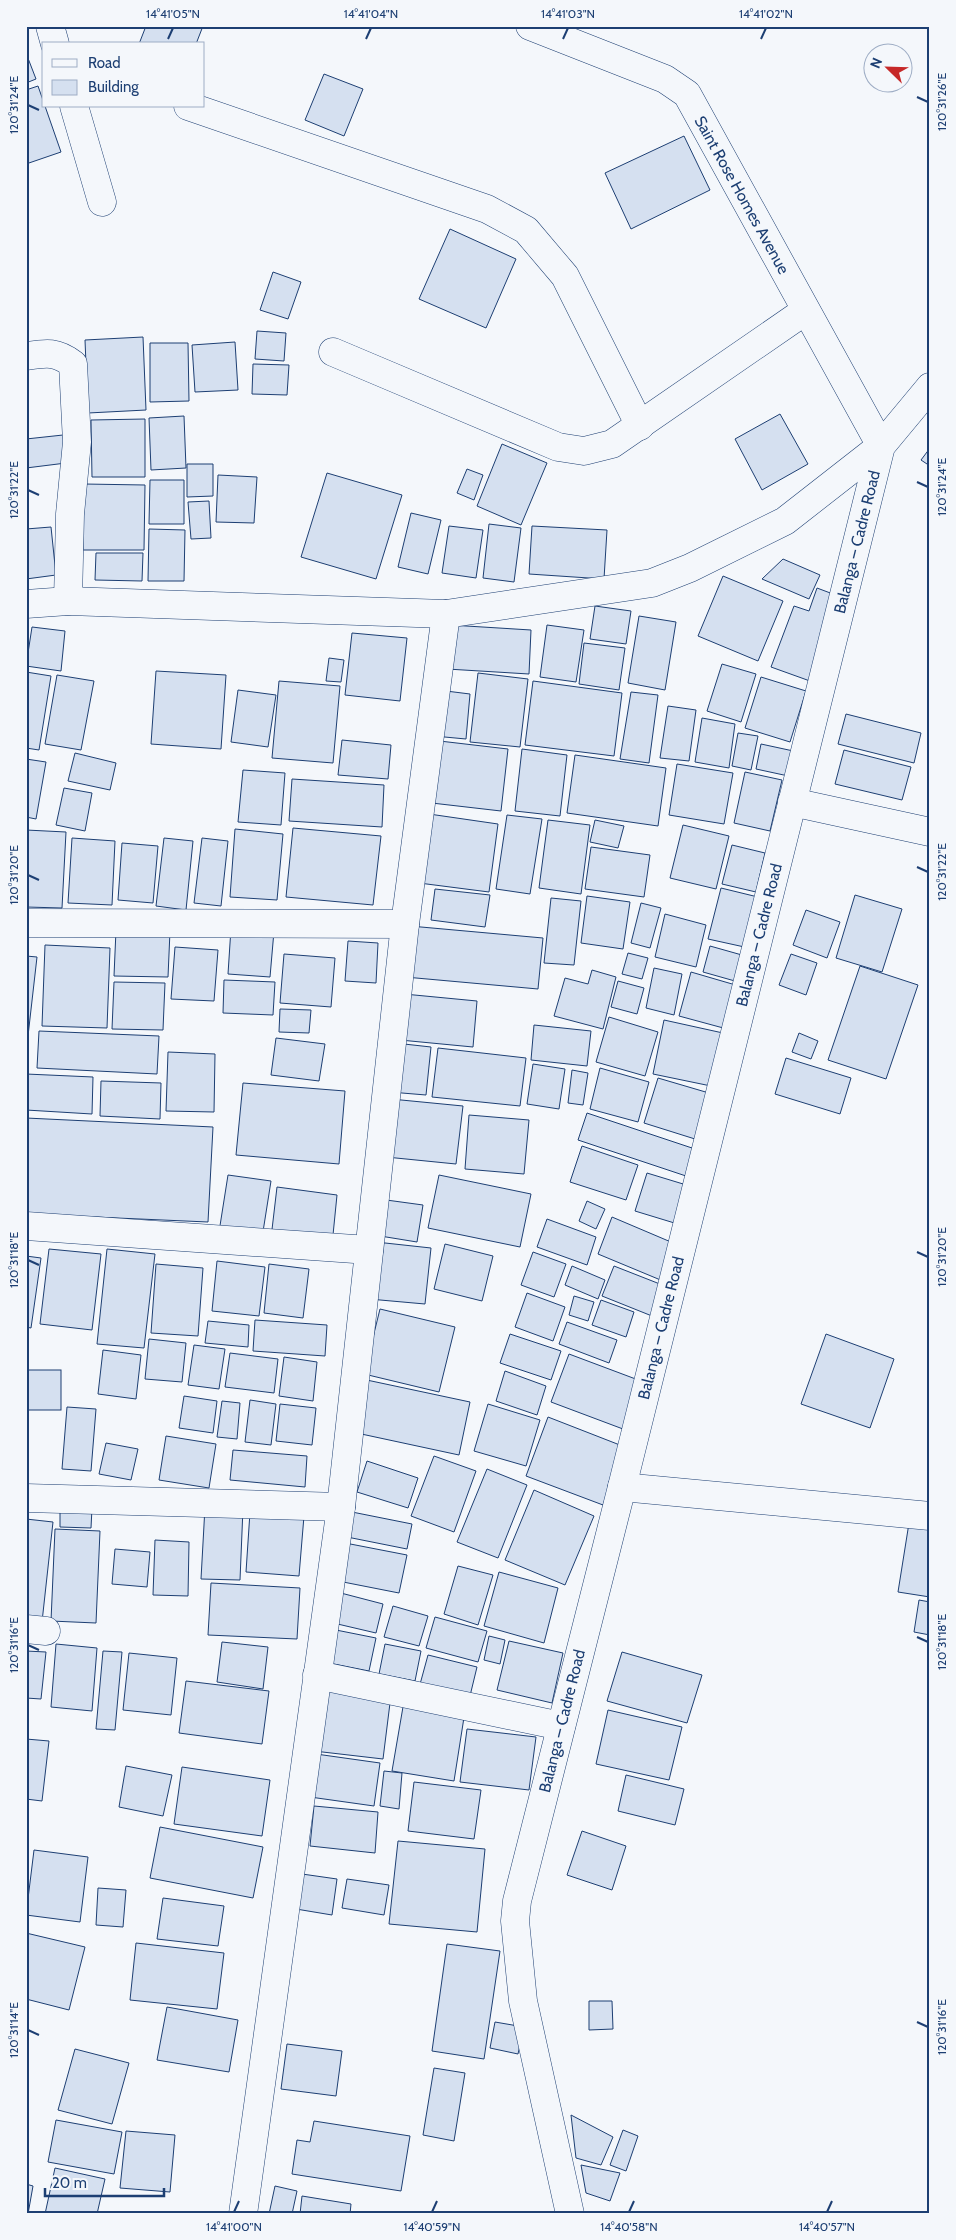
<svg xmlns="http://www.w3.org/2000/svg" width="956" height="2240" font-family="Cabin,sans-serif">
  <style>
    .building { fill: #d5e0f0; stroke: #1d3f73 }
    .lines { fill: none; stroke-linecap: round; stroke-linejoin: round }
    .minor-casing { stroke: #1d3f73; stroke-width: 29 }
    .tertiary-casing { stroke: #1d3f73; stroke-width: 29 }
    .minor { stroke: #f4f7fb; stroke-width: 28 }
    .tertiary { stroke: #f4f7fb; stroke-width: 28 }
    .ticks { fill: none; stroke: #1d3f73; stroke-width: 2 }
    .labels { text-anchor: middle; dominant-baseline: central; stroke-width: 4; stroke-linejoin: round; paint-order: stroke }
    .street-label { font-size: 16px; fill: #1d3f73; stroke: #f4f7fb }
    .neatline { fill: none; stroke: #1d3f73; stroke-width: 2 }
    .ticks-label { font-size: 12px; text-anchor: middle; fill: #1d3f73 }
  </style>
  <rect width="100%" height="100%" fill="#f4f7fb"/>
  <g class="building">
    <path d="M146,26h57l-7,18h-57z"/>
    <path d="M26,53l10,26 -10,4z"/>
    <path d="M324,74l39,15 -19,47 -39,-16z"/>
    <path d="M38,86l23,66 -35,12v-74z"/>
    <path d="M684,136l26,54 -79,39 -26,-56z"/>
    <path d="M450,229l66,30 -30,69 -67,-29z"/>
    <path d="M273,272l28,10 -13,37 -28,-9z"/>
    <path d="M257,331l29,2 -2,28 -29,-2z"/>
    <path d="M143,337l3,73 -58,3 -3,-73z"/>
    <path d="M235,342l3,48 -43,2 -3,-47z"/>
    <path d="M150,343h38l1,58 -39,1z"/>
    <path d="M253,364l36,1 -2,30 -35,-1z"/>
    <path d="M780,414l28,50 -46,26 -27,-51z"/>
    <path d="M184,416l2,52 -35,2 -2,-52z"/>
    <path d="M145,419v58h-53l-1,-57z"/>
    <path d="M63,435l3,28 -40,5v-29z"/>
    <path d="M502,444l45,19 -26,62 -44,-19z"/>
    <path d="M930,448v18l-9,-6z"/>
    <path d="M187,464h26v32l-26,1z"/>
    <path d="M467,469l16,6 -9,25 -17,-7z"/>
    <path d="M327,473l75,22 -26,84 -75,-22z"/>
    <path d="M218,475l39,2 -3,46 -38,-1z"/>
    <path d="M150,480h34v44h-35z"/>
    <path d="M84,484l61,1 -1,65h-61z"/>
    <path d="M209,501l2,37 -20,1 -3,-37z"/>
    <path d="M411,513l30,7 -13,54 -30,-7z"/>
    <path d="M489,524l32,4 -7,54 -31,-4z"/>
    <path d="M449,526l34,4 -7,48 -34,-5z"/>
    <path d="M532,526l75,4 -3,49 -75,-5z"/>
    <path d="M51,527l5,48 -30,4v-50z"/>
    <path d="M149,529l36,1 -1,51h-36z"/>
    <path d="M96,553h47l-1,28 -47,-1z"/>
    <path d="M783,559l37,16 -11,24 -47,-20z"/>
    <path d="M723,576l60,25 -25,60 -60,-25z"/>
    <path d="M817,588l24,9 -31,84 -39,-14 23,-61 15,5z"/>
    <path d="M595,606l36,5 -5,33 -36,-5z"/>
    <path d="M639,616l37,6 -11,68 -37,-7z"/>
    <path d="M450,625l81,5 -2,44 -82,-5z"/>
    <path d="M547,625l37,5 -8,52 -36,-5z"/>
    <path d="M32,627l33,4 -4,40 -35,-5z"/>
    <path d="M352,633l55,5 -7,63 -55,-6z"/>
    <path d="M584,643l41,5 -6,42 -40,-6z"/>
    <path d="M329,658l15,2 -3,22 -15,-1z"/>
    <path d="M722,664l34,10 -15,48 -34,-11z"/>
    <path d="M156,671l70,4 -5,74 -70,-5z"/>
    <path d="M26,672l25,4 -12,74 -13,-2z"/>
    <path d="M478,673l50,6 -8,68 -50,-5z"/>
    <path d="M57,675l37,6 -13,69 -36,-6z"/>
    <path d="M761,677l45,14 -16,51 -45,-14z"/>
    <path d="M279,681l61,5 -7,77 -61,-5z"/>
    <path d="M533,681l89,12 -8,63 -89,-11z"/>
    <path d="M238,690l38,5 -8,52 -37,-5z"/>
    <path d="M438,690l32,4 -4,45 -32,-3z"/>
    <path d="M631,692l27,3 -9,68 -29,-4z"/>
    <path d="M668,706l28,4 -7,51 -29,-3z"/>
    <path d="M846,714l75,19 -7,30 -76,-19z"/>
    <path d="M702,718l33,6 -6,44 -34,-6z"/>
    <path d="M738,733l20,3 -7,34 -19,-4z"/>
    <path d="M342,740l49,5 -3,34 -50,-4z"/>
    <path d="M431,740l77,9 -7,62 -78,-9z"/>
    <path d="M761,744l37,8 -5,25 -37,-8z"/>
    <path d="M522,749l45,6 -7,61 -45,-5z"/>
    <path d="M844,750l67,17 -9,33 -67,-16z"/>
    <path d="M75,753l41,10 -6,27 -42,-9z"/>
    <path d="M575,755l91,13 -8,58 -91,-13z"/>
    <path d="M26,759l20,3 -10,57 -10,-2z"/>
    <path d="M677,764l56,9 -9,51 -55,-9z"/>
    <path d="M243,770l42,3 -4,52 -43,-3z"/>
    <path d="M745,772l37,8 -12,51 -36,-8z"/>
    <path d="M292,779l92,6 -2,42 -93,-6z"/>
    <path d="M64,788l28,5 -7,38 -29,-6z"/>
    <path d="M429,814l69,10 -9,68 -70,-9z"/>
    <path d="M507,815l35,4 -12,75 -34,-5z"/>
    <path d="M548,820l42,5 -9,69 -42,-6z"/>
    <path d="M595,820l29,6 -6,22 -28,-6z"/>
    <path d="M683,825l46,11 -13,53 -46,-11z"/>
    <path d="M293,828l88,8 -8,69 -87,-8z"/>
    <path d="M235,829l48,5 -6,66 -47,-3z"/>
    <path d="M26,830l40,2 -4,76 -36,-1z"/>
    <path d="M72,838l43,3 -3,64 -44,-2z"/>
    <path d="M164,838l29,3 -7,69 -30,-4z"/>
    <path d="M202,838l26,3 -7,65 -27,-3z"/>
    <path d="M122,843l36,3 -5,57 -35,-3z"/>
    <path d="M732,845l33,8 -9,39 -34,-8z"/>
    <path d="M591,847l59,8 -6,42 -59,-8z"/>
    <path d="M721,888l41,10 -13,50 -41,-9z"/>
    <path d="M435,889l55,6 -5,32 -54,-7z"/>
    <path d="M855,895l47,14 -20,63 -46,-14z"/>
    <path d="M587,896l43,6 -7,47 -42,-6z"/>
    <path d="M551,898l30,3 -7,64 -30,-2z"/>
    <path d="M641,903l20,5 -11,40 -19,-5z"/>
    <path d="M806,910l34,12 -13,36 -34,-13z"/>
    <path d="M665,914l41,11 -10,42 -41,-10z"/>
    <path d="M410,926l133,12 -5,51 -133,-12z"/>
    <path d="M231,928l43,3 -4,46 -42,-3z"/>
    <path d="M116,930l54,1 -2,46 -54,-1z"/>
    <path d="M348,941l30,2 -2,40 -31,-2z"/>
    <path d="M45,945l65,3 -3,80 -65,-2z"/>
    <path d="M710,946l39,11 -7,26 -39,-11z"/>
    <path d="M175,947l43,3 -4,51 -43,-2z"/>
    <path d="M628,953l20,5 -6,21 -20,-5z"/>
    <path d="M284,954l51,4 -4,49 -51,-4z"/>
    <path d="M791,954l26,9 -11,32 -27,-10z"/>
    <path d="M26,956l11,1 -9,79h-2z"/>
    <path d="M860,966l58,19 -32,94 -58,-19z"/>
    <path d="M654,968l28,6 -8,41 -28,-7z"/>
    <path d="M592,970l24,7 -13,52 -49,-13 11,-38 23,6z"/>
    <path d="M691,972l48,14 -12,43 -48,-13z"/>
    <path d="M224,980l51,2 -2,33 -50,-2z"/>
    <path d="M618,981l26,7 -7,26 -26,-7z"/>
    <path d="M114,982l51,1 -2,47 -51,-1z"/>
    <path d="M404,994l73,7 -4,46 -73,-7z"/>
    <path d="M280,1009l31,1 -2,23 -30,-1z"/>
    <path d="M609,1017l49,15 -13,44 -49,-14z"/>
    <path d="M664,1020l59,13 -12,53 -58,-12z"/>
    <path d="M534,1025l57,6 -4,35 -56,-6z"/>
    <path d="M39,1031l120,5 -2,38 -120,-6z"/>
    <path d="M799,1033l19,8 -7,18 -19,-7z"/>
    <path d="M276,1038l49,6 -6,37 -48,-6z"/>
    <path d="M395,1043l36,4 -5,48 -36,-3z"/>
    <path d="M438,1048l88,10 -6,48 -88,-9z"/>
    <path d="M168,1052l47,2 -1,58 -48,-1z"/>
    <path d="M786,1058l65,20 -11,36 -65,-20z"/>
    <path d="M533,1064l32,5 -6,40 -32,-5z"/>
    <path d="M600,1068l49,14 -11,40 -48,-13z"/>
    <path d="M572,1070l16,3 -5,32 -15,-2z"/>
    <path d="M26,1074l67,3 -1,37 -66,-4z"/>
    <path d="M658,1078l51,15 -14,46 -51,-16z"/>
    <path d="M101,1081l60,2 -1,36 -60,-3z"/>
    <path d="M243,1083l102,8 -6,73 -103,-9z"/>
    <path d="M391,1099l72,7 -7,58 -70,-7z"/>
    <path d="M587,1113l111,37 -9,27 -111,-37z"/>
    <path d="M469,1115l60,5 -5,54 -59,-5z"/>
    <path d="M26,1118l187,9 -5,95 -182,-8z"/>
    <path d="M582,1146l56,19 -12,35 -56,-18z"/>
    <path d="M647,1173l46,14 -12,38 -46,-14z"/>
    <path d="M228,1175l43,6 -9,57 -43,-6z"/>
    <path d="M439,1175l92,19 -11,53 -92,-19z"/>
    <path d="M277,1187l60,8 -5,50 -61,-7z"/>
    <path d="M379,1199l44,6 -6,37 -43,-7z"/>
    <path d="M587,1201l18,8 -9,20 -17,-8z"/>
    <path d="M612,1217l66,28 -15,36 -65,-27z"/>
    <path d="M547,1219l49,18 -9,28 -50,-18z"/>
    <path d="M376,1242l55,6 -6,56 -56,-5z"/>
    <path d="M445,1244l48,12 -11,45 -48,-12z"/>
    <path d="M49,1249l52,5 -9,76 -52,-6z"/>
    <path d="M107,1249l48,5 -11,94 -47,-4z"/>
    <path d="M533,1252l33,12 -12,33 -33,-12z"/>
    <path d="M26,1256l15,2 -10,70 -5,-1z"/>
    <path d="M217,1261l48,6 -6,49 -47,-5z"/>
    <path d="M156,1264l47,4 -5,68 -47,-3z"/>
    <path d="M269,1264l40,5 -6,49 -39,-5z"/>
    <path d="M572,1266l33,14 -7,19 -33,-14z"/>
    <path d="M614,1266l51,20 -13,30 -50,-20z"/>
    <path d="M527,1293l38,14 -12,34 -38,-14z"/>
    <path d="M574,1296l20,6 -6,19 -19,-6z"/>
    <path d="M601,1300l33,12 -8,25 -34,-12z"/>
    <path d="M380,1309l75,18 -16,65 -75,-18z"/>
    <path d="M255,1320l72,5 -2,31 -72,-5z"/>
    <path d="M208,1321l41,4 -1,22 -43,-4z"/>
    <path d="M567,1322l50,18 -8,23 -50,-19z"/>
    <path d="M510,1334l51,17 -10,29 -51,-17z"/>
    <path d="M826,1334l68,25 -24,69 -69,-24z"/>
    <path d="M149,1339l37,4 -4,39 -37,-3z"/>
    <path d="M194,1345l31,4 -6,40 -31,-4z"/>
    <path d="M103,1350l38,5 -5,44 -38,-5z"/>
    <path d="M230,1353l48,6 -4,34 -49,-6z"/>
    <path d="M569,1354l72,27 -18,48 -72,-27z"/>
    <path d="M284,1357l33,5 -4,39 -34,-5z"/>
    <rect x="26" y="1370" width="35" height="40"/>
    <path d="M505,1371l41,15 -9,29 -41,-14z"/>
    <path d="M362,1379l108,23 -11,53 -107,-23z"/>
    <path d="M184,1396l33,5 -4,32 -34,-5z"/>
    <path d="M250,1400l26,4 -5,41 -26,-3z"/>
    <path d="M222,1401l18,2 -3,36 -20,-2z"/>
    <path d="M280,1404l36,4 -4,37 -36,-4z"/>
    <path d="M488,1404l52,16 -14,46 -52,-15z"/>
    <path d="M67,1407l29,2 -5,62 -29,-2z"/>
    <path d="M548,1417l77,30 -22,58 -77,-29z"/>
    <path d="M166,1436l50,8 -7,44 -50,-8z"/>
    <path d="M106,1443l32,6 -7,31 -32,-6z"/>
    <path d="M233,1450l74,6 -2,31 -75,-7z"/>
    <path d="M434,1456l42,15 -22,61 -43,-16z"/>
    <path d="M367,1461l51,17 -10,30 -51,-16z"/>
    <path d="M487,1469l40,16 -29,73 -41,-16z"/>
    <path d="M534,1490l60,26 -29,69 -60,-25z"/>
    <path d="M60,1507l32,1 -1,20 -31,-1z"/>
    <path d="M205,1507l38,1 -3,72 -39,-1z"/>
    <path d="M250,1512l54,4 -5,60 -53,-4z"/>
    <path d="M352,1512l60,12 -5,25 -60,-12z"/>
    <path d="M26,1519l27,3 -11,100 -16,-2z"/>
    <path d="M909,1523l21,3v71l-32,-5z"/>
    <path d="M55,1529l45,2 -4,92 -45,-2z"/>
    <path d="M155,1540l34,2 -1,54 -35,-1z"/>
    <path d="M340,1542l67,13 -8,38 -66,-13z"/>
    <path d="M115,1549l35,3 -3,35 -35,-3z"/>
    <path d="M458,1566l35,9 -15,50 -34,-11z"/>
    <path d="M499,1572l59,16 -14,55 -60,-17z"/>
    <path d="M211,1583l89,5 -3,51 -89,-4z"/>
    <path d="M337,1592l46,12 -7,29 -47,-11z"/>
    <path d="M919,1600l11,2v33l-16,-3z"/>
    <path d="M393,1606l35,10 -9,30 -35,-9z"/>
    <path d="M435,1617l52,14 -9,31 -52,-14z"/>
    <path d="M331,1629l45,9 -7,33 -45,-9z"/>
    <path d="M489,1636l16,4 -5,24 -16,-4z"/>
    <path d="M509,1641l54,12 -11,50 -55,-13z"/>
    <path d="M222,1642l46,5 -5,42 -46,-7z"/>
    <path d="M56,1644l41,4 -5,63 -41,-4z"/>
    <path d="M385,1644l36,7 -6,30 -36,-7z"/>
    <path d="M26,1651l20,1 -5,47 -15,-1z"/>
    <path d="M103,1651l19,1 -7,78 -19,-1z"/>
    <path d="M622,1652l80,23 -15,48 -80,-22z"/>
    <path d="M129,1653l48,5 -6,57 -48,-5z"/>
    <path d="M428,1655l49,12 -8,33 -50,-12z"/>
    <path d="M186,1681l83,10 -7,53 -83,-11z"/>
    <path d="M323,1686l68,9 -8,64 -69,-8z"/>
    <path d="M404,1701l61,10 -11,70 -62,-10z"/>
    <path d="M608,1710l74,17 -13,53 -73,-16z"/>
    <path d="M467,1729l69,8 -7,53 -69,-8z"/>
    <path d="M26,1739l23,2 -7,60 -16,-2z"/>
    <path d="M316,1754l64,9 -6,43 -64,-9z"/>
    <path d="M126,1766l46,9 -9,41 -44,-9z"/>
    <path d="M182,1767l88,13 -8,56 -88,-12z"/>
    <path d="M384,1771l18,2 -3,36 -19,-3z"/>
    <path d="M626,1775l58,14 -9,36 -57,-14z"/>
    <path d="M414,1782l67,8 -7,49 -66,-8z"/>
    <path d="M314,1806l64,6 -3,41 -65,-7z"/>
    <path d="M160,1827l103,20 -10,51 -103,-20z"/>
    <path d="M582,1831l44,15 -14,44 -45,-15z"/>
    <path d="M398,1841l87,8 -8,83 -88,-8z"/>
    <path d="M34,1850l54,7 -8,65 -54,-7z"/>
    <path d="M295,1873l42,6 -5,36 -42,-7z"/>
    <path d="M347,1879l42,6 -5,30 -42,-7z"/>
    <path d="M98,1888l28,2 -3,37 -27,-2z"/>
    <path d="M163,1898l61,8 -6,40 -61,-7z"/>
    <path d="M26,1933l59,14 -16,63 -43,-11z"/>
    <path d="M136,1943l88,10 -7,56 -87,-9z"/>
    <path d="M447,1944l53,7 -16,108 -52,-8z"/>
    <path d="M589,2001h23l1,28 -24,1z"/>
    <path d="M167,2007l71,13 -9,52 -72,-12z"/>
    <path d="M495,2022l29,5 -6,27 -28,-6z"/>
    <path d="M287,2044l55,7 -6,45 -55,-7z"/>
    <path d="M75,2049l54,14 -17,61 -54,-14z"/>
    <path d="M434,2068l31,5 -11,68 -31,-6z"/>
    <path d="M571,2115l42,22 -12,28 -25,-7z"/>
    <path d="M56,2120l66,12 -8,42 -66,-12z"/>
    <path d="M314,2121l96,15 -9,55 -109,-17 5,-34 13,2z"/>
    <path d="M623,2130l15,6 -12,35 -16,-6z"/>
    <path d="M126,2131l49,4 -5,57 -50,-4z"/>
    <path d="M581,2165l39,8 -10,28 -24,-8z"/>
    <path d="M55,2168l50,11 -8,35h-52z"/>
    <path d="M26,2184l7,2 -5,28h-2z"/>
    <path d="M275,2186l22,5 -5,23h-23z"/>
    <path d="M302,2196l49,8 -1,10h-50z"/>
  </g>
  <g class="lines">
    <g class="minor-casing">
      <g id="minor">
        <path d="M50,26l5,18"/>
        <path d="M74,106l28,96"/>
        <path d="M188,106l299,103 39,21 39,46 75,150"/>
        <path d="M333,352l225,95 26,4 28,-7 193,-133"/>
        <path d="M26,356c20,-3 30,-5 47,8l4,78 -7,72 -2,87"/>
        <path d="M26,604l42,-3 378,13"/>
        <path d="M792,802l138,30"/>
        <path d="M26,923l379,1"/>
        <path d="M26,1226l343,24"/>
        <path d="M622,1487l308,29"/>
        <path d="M26,1498l315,9"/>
        <path d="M26,1629l20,2"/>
        <path d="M317,1675l244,51"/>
        <path d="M243,2214l98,-707 64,-583 41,-310 206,-31 38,-15 95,-47 96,-75 -194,-352 -22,-15 -135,-53"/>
      </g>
    </g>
    <g class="tertiary-casing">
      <path id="tertiary" d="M570,2214l-47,-213 -8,-80 2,-20 105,-414 259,-1041 49,-59"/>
    </g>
    <use href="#minor" class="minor"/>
    <use href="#tertiary" class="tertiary"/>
  </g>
  <path class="ticks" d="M168,39l5,-11M366,39l5,-11M563,39l5,-11M761,39l5,-11M917,97l11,5M28,105l11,5M917,482l11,5M28,490l11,5M917,867l11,5M28,875l11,5M917,1252l11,5M28,1260l11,5M917,1637l11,5M28,1645l11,5M917,2022l11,5M28,2030l11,5M234,2212l5,-11M432,2212l5,-11M629,2212l5,-11M827,2212l5,-11"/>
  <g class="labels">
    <g class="street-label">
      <text transform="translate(742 195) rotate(61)">Saint Rose Homes Avenue</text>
      <text transform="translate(857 542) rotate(-76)">Balanga – Cadre Road</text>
      <text transform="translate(759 935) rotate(-76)">Balanga – Cadre Road</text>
      <text transform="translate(661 1328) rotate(-76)">Balanga – Cadre Road</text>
      <text transform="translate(562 1721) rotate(-76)">Balanga – Cadre Road</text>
    </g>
  </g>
  <rect width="956" height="2240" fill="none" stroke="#f4f7fb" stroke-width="55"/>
  <rect x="42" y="42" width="162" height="65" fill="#f4f7fb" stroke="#9eadc5"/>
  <rect x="52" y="59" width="25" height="8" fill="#f4f7fb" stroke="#9eadc5"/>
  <text x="88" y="68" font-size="15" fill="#1d3f73">Road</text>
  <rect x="52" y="80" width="25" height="15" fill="#d5e0f0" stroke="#9eadc5"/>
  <text x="88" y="92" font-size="15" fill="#1d3f73">Building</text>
  <g transform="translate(888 68) rotate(293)"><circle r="24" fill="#f4f7fb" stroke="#9eadc5"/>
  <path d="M0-4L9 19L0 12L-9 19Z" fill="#c62828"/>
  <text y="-8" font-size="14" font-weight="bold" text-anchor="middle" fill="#1d3f73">N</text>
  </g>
  <path d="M45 2188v8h119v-8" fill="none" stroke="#1d3f73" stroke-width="2.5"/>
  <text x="52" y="2188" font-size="15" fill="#1d3f73" stroke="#f4f7fb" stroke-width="4" paint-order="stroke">20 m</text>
  <rect x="28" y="28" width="900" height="2184" class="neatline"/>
  <g class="ticks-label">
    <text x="173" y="18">14°41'05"N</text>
    <text x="371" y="18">14°41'04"N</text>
    <text x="568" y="18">14°41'03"N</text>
    <text x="766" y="18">14°41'02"N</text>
    <text transform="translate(942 102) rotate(-90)" y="4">120°31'26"E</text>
    <text transform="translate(14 105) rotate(-90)" y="4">120°31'24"E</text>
    <text transform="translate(942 487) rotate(-90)" y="4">120°31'24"E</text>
    <text transform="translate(14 490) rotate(-90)" y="4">120°31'22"E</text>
    <text transform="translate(942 872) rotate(-90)" y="4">120°31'22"E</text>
    <text transform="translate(14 875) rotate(-90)" y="4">120°31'20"E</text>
    <text transform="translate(942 1257) rotate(-90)" y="4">120°31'20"E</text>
    <text transform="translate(14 1260) rotate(-90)" y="4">120°31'18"E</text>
    <text transform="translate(942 1642) rotate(-90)" y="4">120°31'18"E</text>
    <text transform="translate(14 1645) rotate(-90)" y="4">120°31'16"E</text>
    <text transform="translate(942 2027) rotate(-90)" y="4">120°31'16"E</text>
    <text transform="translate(14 2030) rotate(-90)" y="4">120°31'14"E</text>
    <text x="234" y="2231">14°41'00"N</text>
    <text x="432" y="2231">14°40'59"N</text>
    <text x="629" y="2231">14°40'58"N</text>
    <text x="827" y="2231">14°40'57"N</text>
  </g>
</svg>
